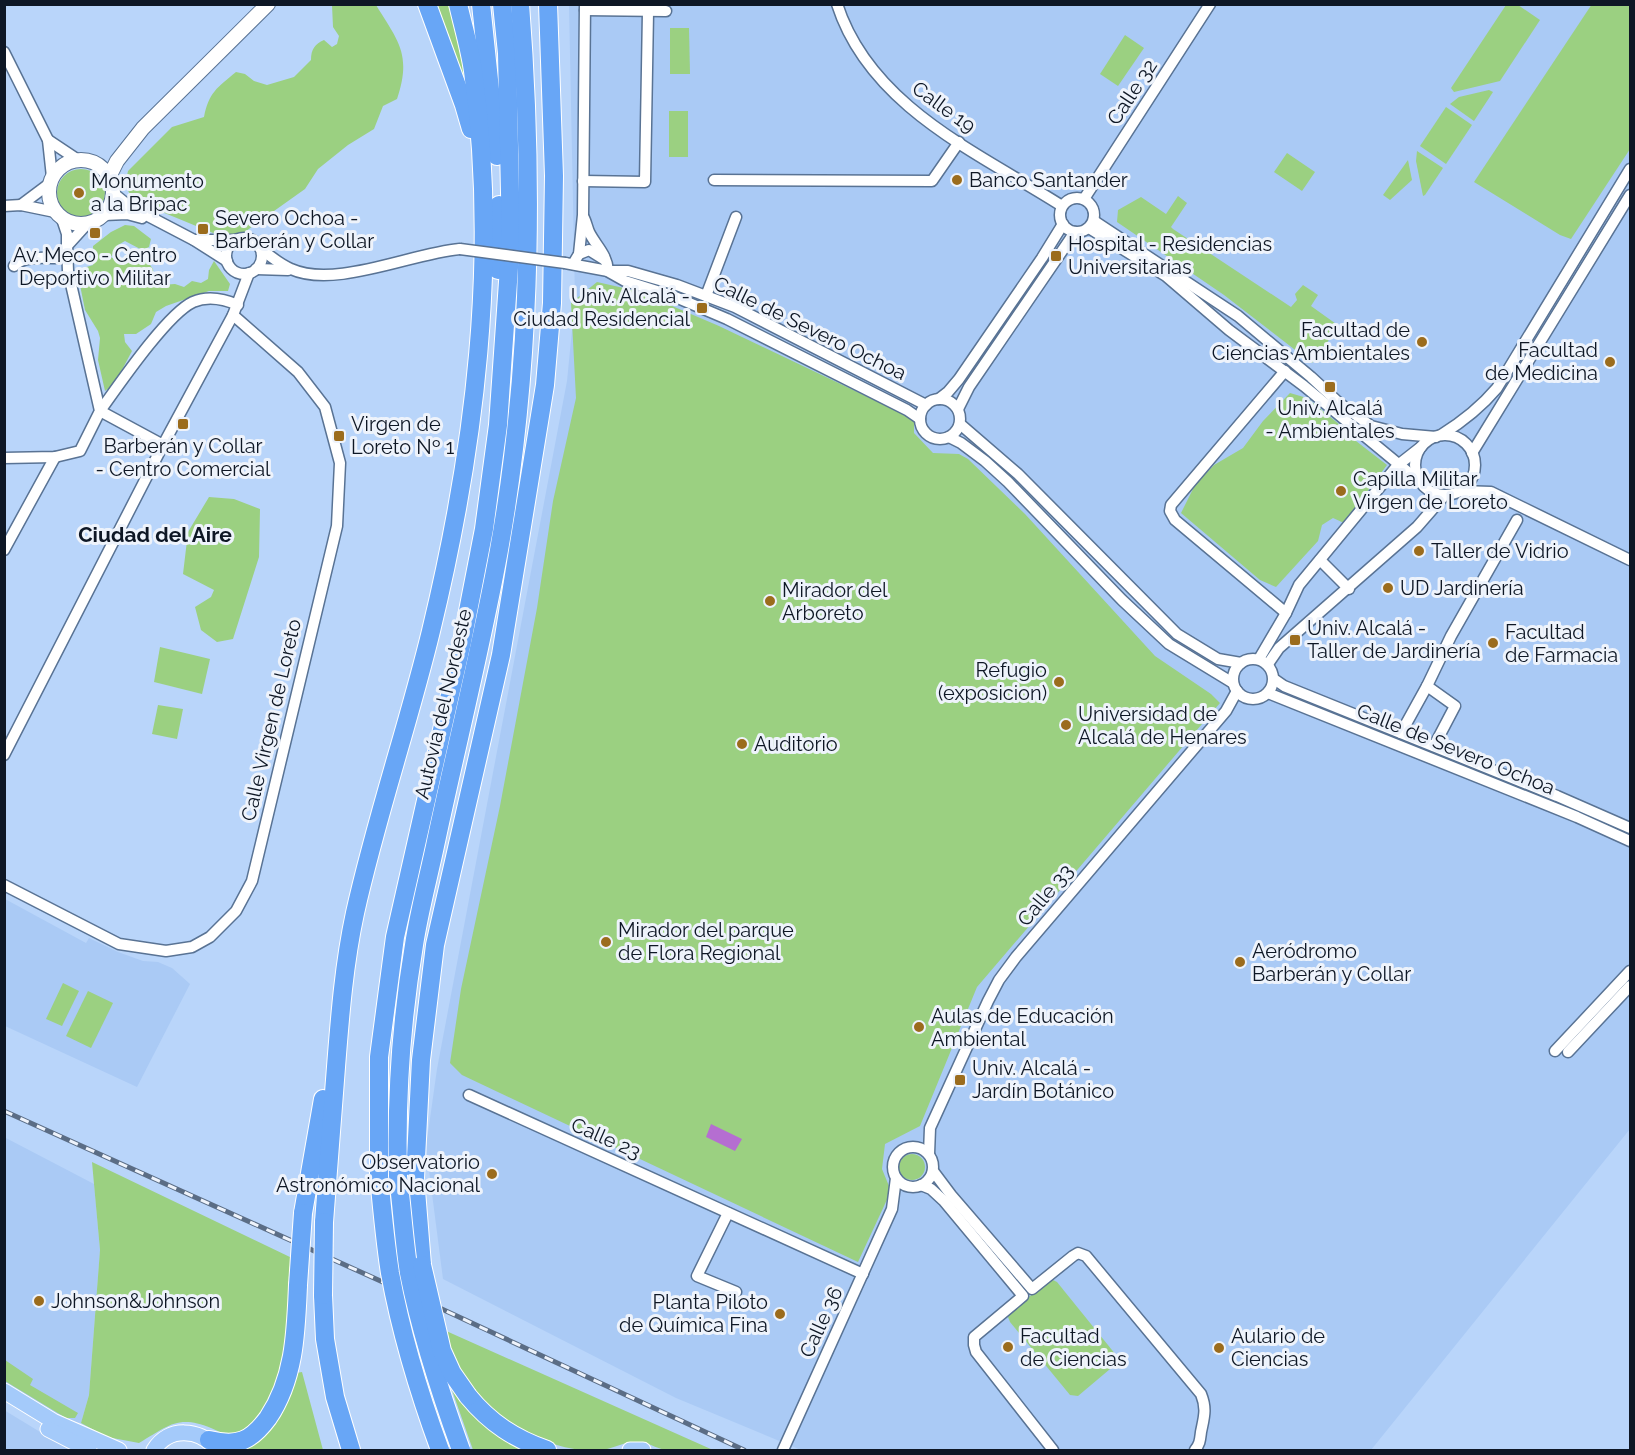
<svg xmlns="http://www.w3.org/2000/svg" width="1635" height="1455" font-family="Raleway,sans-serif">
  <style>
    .built { fill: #aacaf5 }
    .green { fill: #9bd081 }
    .water { fill: #b56ed1 }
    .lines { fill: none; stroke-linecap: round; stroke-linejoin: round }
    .street-casing { stroke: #597394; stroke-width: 13 }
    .secondary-casing { stroke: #597394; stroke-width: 16 }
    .primary-casing { stroke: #fff; stroke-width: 17 }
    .highway-casing { stroke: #fff; stroke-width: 20 }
    .street { stroke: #fff; stroke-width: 10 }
    .secondary { stroke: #fff; stroke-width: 14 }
    .primary { stroke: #a4cafa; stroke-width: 15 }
    .highway { stroke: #68a6f6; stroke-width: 18 }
    .rail-casing { stroke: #5b6d85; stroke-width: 5 }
    .rail { stroke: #eef3fb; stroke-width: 3; stroke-dasharray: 9; stroke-linecap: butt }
    .street-bridge-casing { stroke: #597394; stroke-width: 13; stroke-linecap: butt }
    .highway-bridge-casing { stroke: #fff; stroke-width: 20; stroke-linecap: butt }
    .street-bridge { stroke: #fff; stroke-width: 10 }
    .highway-bridge { stroke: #68a6f6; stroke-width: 18 }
    .poi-dot { fill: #9b6c1d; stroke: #eef3fb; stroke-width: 2 }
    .labels { text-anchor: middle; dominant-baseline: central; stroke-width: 6; stroke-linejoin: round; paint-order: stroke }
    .street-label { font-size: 20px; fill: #0e1725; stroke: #eef3fb }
    .poi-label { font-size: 20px; fill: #0e1725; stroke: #eef3fb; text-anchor: start }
    .neighbourhood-label { font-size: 21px; font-weight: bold; fill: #0e1725; stroke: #eef3fb }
  </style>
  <rect width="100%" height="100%" fill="#b9d5fa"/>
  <g class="built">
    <path d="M569,5h1061v1124l-259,321h-570l-125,-52 -233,-119 -17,-132 11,-78 130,-688 8,-81z"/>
    <path d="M5,899l81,44 3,-5 29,14 25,9 15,1 14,6 18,16 -53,103 -132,-61z"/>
    <path d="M4,1137l90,47 6,66 -11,145 -8,28 -20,-4 -56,-36z"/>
    <path d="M4,1410l64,39v1h-63z"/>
  </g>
  <g class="green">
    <path d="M1592,4l38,1v144l-59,90 -11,-4 -86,-53z"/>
    <path d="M332,5h44c22,36 36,49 21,94l-14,7 -9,23 -26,16 -30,24 -13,20 -66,47 -21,-1 -85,-35 -8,-15 3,-14 44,-44 32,-10c5,-25 13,-29 32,-45l9,2 9,7 13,4 27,-8 17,-17c0,-11 4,-16 13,-20l8,7 5,-3 2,-8 -6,-9z"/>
    <path d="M433,5h18l20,100z"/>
    <path d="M1506,5h12l22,15 -40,61 -46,11 -3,-4z"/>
    <path d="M670,28h19l1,46h-20z"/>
    <path d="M1125,35l19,13 -26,38 -18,-12z"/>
    <path d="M1489,90l4,2 -19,29 -24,-17 9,-7z"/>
    <path d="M1446,107l26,18 -26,39 -26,-18z"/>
    <rect x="669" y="111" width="19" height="46"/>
    <path d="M1417,151l26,17 -18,27 -2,1 -7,-35z"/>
    <path d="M1287,153l28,19 -13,19 -28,-19z"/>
    <path d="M1408,160l4,20 -22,20 -7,-5z"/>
    <circle cx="81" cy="193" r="24"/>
    <path d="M1178,196l9,7 -16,24 2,2 118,78 6,-7 -2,-6 8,-9 15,10 -7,11 28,20 -27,37 -88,-68 -107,-73 1,-12 23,-13 25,17z"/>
    <path d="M125,225l9,1 17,13 -2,8 -7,3 -17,-9 -7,4 -7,12 11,7 8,-6h15l8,11 1,10 7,6 14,-1 9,3 8,-6 9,2 7,-4 1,-9 5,-9 16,23 -2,7h-19l-43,15 -10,6 -5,12 -15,10h-12l1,8 7,9 -17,32 -10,8 -7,-31 2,-22 -2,-7 -13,-21 -8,-40 16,-5v-19l18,-14z"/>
    <path d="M597,282l40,9 82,35 195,93v14l19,20 26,1 9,5 57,55 130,142 56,38 9,9 -243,284 -57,139 -35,18 -3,25 9,22 -33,71 -396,-187 -12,-12 11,-74 39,-183 37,-198 16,-107 23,-103 -5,-95z"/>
    <path d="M1290,393l17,5 38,31 11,12 31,24 -43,58 -11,-5 -11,7 -4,16 -42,46 -16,-7 -79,-67 14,-28 19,-20 29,-17 20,-27z"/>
    <path d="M209,497l25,2 26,10 -1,48 -26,82 -16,3 -16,-12 -6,-23 16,-10 3,-7 -31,-16 5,-42z"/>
    <path d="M160,647l50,12 -8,35 -48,-12z"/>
    <path d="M158,705l25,4 -6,30 -25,-5z"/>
    <path d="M63,983l16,8 -17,35 -16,-7z"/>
    <path d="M88,991l25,12 -22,45 -25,-12z"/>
    <circle cx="912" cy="1167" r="13"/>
    <path d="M92,1162l200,96c-2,48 1,162 -60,176 -8,1 -14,-3 -21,-6 -34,-14 -44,-1 -72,15l-32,-6 -26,-14 8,-28 11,-145z"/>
    <path d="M1053,1280l4,2 59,73v9l-38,32 -8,-1 -60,-73 -2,-5 2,-5 39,-31z"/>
    <path d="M444,1330l269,120c-15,0 -32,3 -46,0 -14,-2 -18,-9 -35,-8 -10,1 -20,7 -31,8 -57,5 -124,-39 -147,-90 -5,-9 -7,-20 -10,-30z"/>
    <path d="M5,1360l28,19 -3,6 48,28 -3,5h-9l-61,-37z"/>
    <path d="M302,1372l21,78h-78l18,-14 33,-63z"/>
    <path d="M446,1373l83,77h-56z"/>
  </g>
  <path class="water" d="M711,1124l31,15 -7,12 -29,-14z"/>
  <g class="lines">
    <g class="street-casing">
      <g id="street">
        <path d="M837,4c33,103 142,149 225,202"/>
        <path d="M585,10l81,1"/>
        <path d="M4,52l44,88 4,37"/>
        <path d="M48,140l30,20"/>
        <path d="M714,180l218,1 27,-39"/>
        <path d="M583,181l62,1 3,-170"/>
        <path d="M113,193l16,13 65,34 33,21"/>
        <circle cx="1077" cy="215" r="17"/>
        <path d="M1084,199l126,-195"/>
        <path d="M21,205l28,-21"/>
        <path d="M4,206l17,-1 34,7"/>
        <path d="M104,215l23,-1 15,4"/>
        <path d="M584,218c2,4 3,9 5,14 7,14 18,22 19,39"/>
        <path d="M62,219l5,15v12l20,-22"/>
        <path d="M1094,221l144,95 73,61 28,26 32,23 31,8 34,3"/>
        <path d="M1089,228l77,48 63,54 75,56 115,95"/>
        <circle cx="244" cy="256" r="18"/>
        <path d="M194,240h41"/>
        <path d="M260,248c10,8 19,16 31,21 44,20 121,-16 169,-20"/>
        <path d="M579,254l10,-4 16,10"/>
        <path d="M565,263l43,8h20l49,14 58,22 191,98"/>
        <path d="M573,264l6,-10 4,-39 2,-211"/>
        <path d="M14,266c10,-12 37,-7 52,-8"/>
        <path d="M256,269l32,1"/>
        <path d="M609,272l16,9 48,15 54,23 180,91 13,9"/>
        <path d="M706,296l30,-79"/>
        <path d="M1285,371l-114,134 -1,6 5,9 111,93"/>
        <circle cx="940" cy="419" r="20"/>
        <path d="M939,399l9,-7 11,-13 83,-121 21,-34"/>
        <path d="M958,409l11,-22 106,-155"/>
        <path d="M960,424l58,50 159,160 41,25 23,4"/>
        <path d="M1441,435c21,-13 40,-28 56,-47l133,-219"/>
        <circle cx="1445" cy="465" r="30"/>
        <path d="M949,437l12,6 24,18 23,21 114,118 47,44 64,39"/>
        <path d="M163,445l-63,-34c18,-25 67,-97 93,-109 14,-6 31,-3 45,3"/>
        <path d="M1472,453l158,-258"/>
        <path d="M4,458l51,-1 25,-6 20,-40 -32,-140 -1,-25"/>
        <path d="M1461,491l30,1 139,68"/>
        <path d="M4,550l51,-93"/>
        <path d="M1320,560l29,29"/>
        <circle cx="1253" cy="679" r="20"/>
        <path d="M1259,659l27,-46 13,-28 99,-120 23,-18"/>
        <path d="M1268,664l11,-16 138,-121 27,-31"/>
        <path d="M1274,679l10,7 273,110 73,32"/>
        <path d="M1268,693l309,124 53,24"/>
        <path d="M1401,733l26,-47"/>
        <path d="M1434,746l21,-40 -28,-20 24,-50 66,-116"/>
        <path d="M4,755l159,-310 70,-130 16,-42"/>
        <path d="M4,885l115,59 47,7 26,-4 18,-10 26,-26 16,-30 85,-355 3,-63 -15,-56 -27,-35 -65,-57"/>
        <path d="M1555,1051l75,-80"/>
        <path d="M1568,1052l62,-66"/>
        <path d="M469,1095l394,179"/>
        <circle cx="913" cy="1167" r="20"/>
        <path d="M929,1154l1,-26 58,-127 11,-21 17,-23 210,-246 11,-20"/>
        <path d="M933,1171l18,24 81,94 41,-33 5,-3 8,3 115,138c6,15 3,23 0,38 -1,8 -1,12 -6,18"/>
        <path d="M921,1185l10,4 13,12 79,95 -49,41v8l2,7 77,98"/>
        <path d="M728,1213l-31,63 39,16"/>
        <path d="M783,1450l109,-241 4,-31"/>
      </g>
    </g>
    <g class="secondary-casing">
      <g id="secondary">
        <circle cx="81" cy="192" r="32"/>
        <path d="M109,177l8,-16 26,-33 125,-124"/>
      </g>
    </g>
    <g class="primary-casing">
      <g id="primary">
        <path d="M4,1391l49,30 66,29"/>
        <path d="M48,1429l41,21"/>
        <path d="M154,1450c15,-24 45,-21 62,-2"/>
        <path d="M630,1450h13"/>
      </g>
    </g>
    <g class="highway-casing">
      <g id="highway">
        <path d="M427,4l37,101 7,24"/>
        <path d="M481,4l16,152"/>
        <path d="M498,270l1,-65"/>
        <path d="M379,1176v-119l16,-120 67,-295 22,-113 14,-104 13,-186 -4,-186 -5,-49"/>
        <path d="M398,1176c-2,-78 3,-154 16,-231 5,-33 14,-66 21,-99 21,-99 46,-197 64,-296 32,-179 35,-365 21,-546"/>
        <path d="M303,1213l20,-114"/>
        <path d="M324,1222c4,-52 8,-103 12,-155 4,-51 8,-103 19,-154 21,-95 53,-187 76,-282 44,-182 68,-373 42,-560 -3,-22 -10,-45 -15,-67"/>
        <path d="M422,1265l-7,-87 6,-118 14,-115 66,-290 44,-270 7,-82 2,-127 -6,-172"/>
        <path d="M323,1295l2,44 10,58 16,53"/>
        <path d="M468,1396c22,27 47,43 79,54"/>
        <path d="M209,1440c29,7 42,1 59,-22 27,-40 28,-87 30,-133"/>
      </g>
    </g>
    <use href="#street" class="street"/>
    <use href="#secondary" class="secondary"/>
    <use href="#primary" class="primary"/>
    <use href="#highway" class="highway"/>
    <g class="rail-casing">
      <path id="rail" d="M4,1111l412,186 328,153"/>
    </g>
    <use href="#rail" class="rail"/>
    <g class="street-bridge-casing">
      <path id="street-bridge" d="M460,249l105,14"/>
    </g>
    <g class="highway-bridge-casing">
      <g id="highway-bridge">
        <path d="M379,1176c3,32 6,65 11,97 11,60 29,120 50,177"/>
        <path d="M398,1176c4,32 6,65 11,97 12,61 31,119 52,177"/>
        <path d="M422,1265l20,86 10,22 16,23"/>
        <path d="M298,1285l5,-72"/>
        <path d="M323,1295l1,-73"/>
      </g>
    </g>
    <use href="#street-bridge" class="street-bridge"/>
    <use href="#highway-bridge" class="highway-bridge"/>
  </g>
  <g class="poi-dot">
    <circle cx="957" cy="180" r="6"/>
    <circle cx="79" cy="193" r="6"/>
    <rect x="197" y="223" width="12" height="12" rx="3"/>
    <rect x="89" y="227" width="12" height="12" rx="3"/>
    <rect x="1050" y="250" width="12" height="12" rx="3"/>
    <rect x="696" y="302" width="12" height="12" rx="3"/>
    <circle cx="1422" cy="342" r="6"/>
    <circle cx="1610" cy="362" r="6"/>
    <rect x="1324" y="381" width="12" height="12" rx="3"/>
    <rect x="177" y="418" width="12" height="12" rx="3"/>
    <rect x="333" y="430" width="12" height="12" rx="3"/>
    <circle cx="1341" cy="491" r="6"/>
    <circle cx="1419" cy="551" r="6"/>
    <circle cx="1388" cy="588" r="6"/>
    <circle cx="770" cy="601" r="6"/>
    <rect x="1289" y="634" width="12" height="12" rx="3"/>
    <circle cx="1493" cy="643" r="6"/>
    <circle cx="1059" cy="682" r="6"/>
    <circle cx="1066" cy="725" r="6"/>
    <circle cx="742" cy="744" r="6"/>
    <circle cx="606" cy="942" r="6"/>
    <circle cx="1240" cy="962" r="6"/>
    <circle cx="919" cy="1027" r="6"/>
    <rect x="954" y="1074" width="12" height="12" rx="3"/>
    <circle cx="492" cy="1174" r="6"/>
    <circle cx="39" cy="1301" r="6"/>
    <circle cx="780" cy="1314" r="6"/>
    <circle cx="1008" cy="1347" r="6"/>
    <circle cx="1219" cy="1348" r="6"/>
  </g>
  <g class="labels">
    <g class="street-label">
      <text transform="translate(1132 92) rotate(-57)">Calle 32</text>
      <text transform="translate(944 107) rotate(36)">Calle 19</text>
      <text transform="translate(810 328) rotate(26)">Calle de Severo Ochoa</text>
      <text transform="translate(443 704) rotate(-77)">Autovía del Nordeste</text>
      <text transform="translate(271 720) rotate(-77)">Calle Virgen de Loreto</text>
      <text transform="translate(1456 749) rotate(22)">Calle de Severo Ochoa</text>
      <text transform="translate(1045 895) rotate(-50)">Calle 33</text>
      <text transform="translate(606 1138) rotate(24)">Calle 23</text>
      <text transform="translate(821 1322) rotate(-65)">Calle 36</text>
    </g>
    <g class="poi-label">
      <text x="969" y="180">Banco Santander</text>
      <text x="91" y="181">Monumento<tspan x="91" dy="23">a la Bripac</tspan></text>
      <text x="215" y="218">Severo Ochoa -<tspan x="215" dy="23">Barberán y Collar</tspan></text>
      <text x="1068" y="244">Hospital - Residencias<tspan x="1068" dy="23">Universitarias</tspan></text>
      <text x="95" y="255" text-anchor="middle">Av. Meco - Centro<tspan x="95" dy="23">Deportivo Militar</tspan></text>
      <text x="690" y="296" text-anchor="end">Univ. Alcalá -<tspan x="690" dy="23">Ciudad Residencial</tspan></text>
      <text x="1410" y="330" text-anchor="end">Facultad de<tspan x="1410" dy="23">Ciencias Ambientales</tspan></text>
      <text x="1598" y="350" text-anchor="end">Facultad<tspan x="1598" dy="23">de Medicina</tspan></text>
      <text x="1330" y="408" text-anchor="middle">Univ. Alcalá<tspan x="1330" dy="23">- Ambientales</tspan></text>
      <text x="351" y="424">Virgen de<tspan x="351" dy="23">Loreto Nº 1</tspan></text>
      <text x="183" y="446" text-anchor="middle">Barberán y Collar<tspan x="183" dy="23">- Centro Comercial</tspan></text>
      <text x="1353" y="479">Capilla Militar<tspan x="1353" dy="23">Virgen de Loreto</tspan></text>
      <text x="1431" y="551">Taller de Vidrio</text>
      <text x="1400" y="588">UD Jardinería</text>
      <text x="782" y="590">Mirador del<tspan x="782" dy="23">Arboreto</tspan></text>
      <text x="1307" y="628">Univ. Alcalá -<tspan x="1307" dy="23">Taller de Jardinería</tspan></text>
      <text x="1505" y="632">Facultad<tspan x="1505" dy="23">de Farmacia</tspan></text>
      <text x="1047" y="670" text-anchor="end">Refugio<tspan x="1047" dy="23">(exposicion)</tspan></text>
      <text x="1078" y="714">Universidad de<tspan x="1078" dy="23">Alcalá de Henares</tspan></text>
      <text x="754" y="744">Auditorio</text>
      <text x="618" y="930">Mirador del parque<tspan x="618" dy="23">de Flora Regional</tspan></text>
      <text x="1252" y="951">Aeródromo<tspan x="1252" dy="23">Barberán y Collar</tspan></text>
      <text x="931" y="1016">Aulas de Educación<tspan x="931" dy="23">Ambiental</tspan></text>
      <text x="972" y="1068">Univ. Alcalá -<tspan x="972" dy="23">Jardín Botánico</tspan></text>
      <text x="480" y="1162" text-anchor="end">Observatorio<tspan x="480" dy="23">Astronómico Nacional</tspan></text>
      <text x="51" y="1301">Johnson&amp;Johnson</text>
      <text x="768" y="1302" text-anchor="end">Planta Piloto<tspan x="768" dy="23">de Química Fina</tspan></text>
      <text x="1020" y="1336">Facultad<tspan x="1020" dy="23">de Ciencias</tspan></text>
      <text x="1231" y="1336">Aulario de<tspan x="1231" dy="23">Ciencias</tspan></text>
    </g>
    <g class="neighbourhood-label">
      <text x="155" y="534">Ciudad del Aire</text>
    </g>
  </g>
  <rect width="1635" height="1455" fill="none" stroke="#0e1725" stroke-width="12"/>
</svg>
